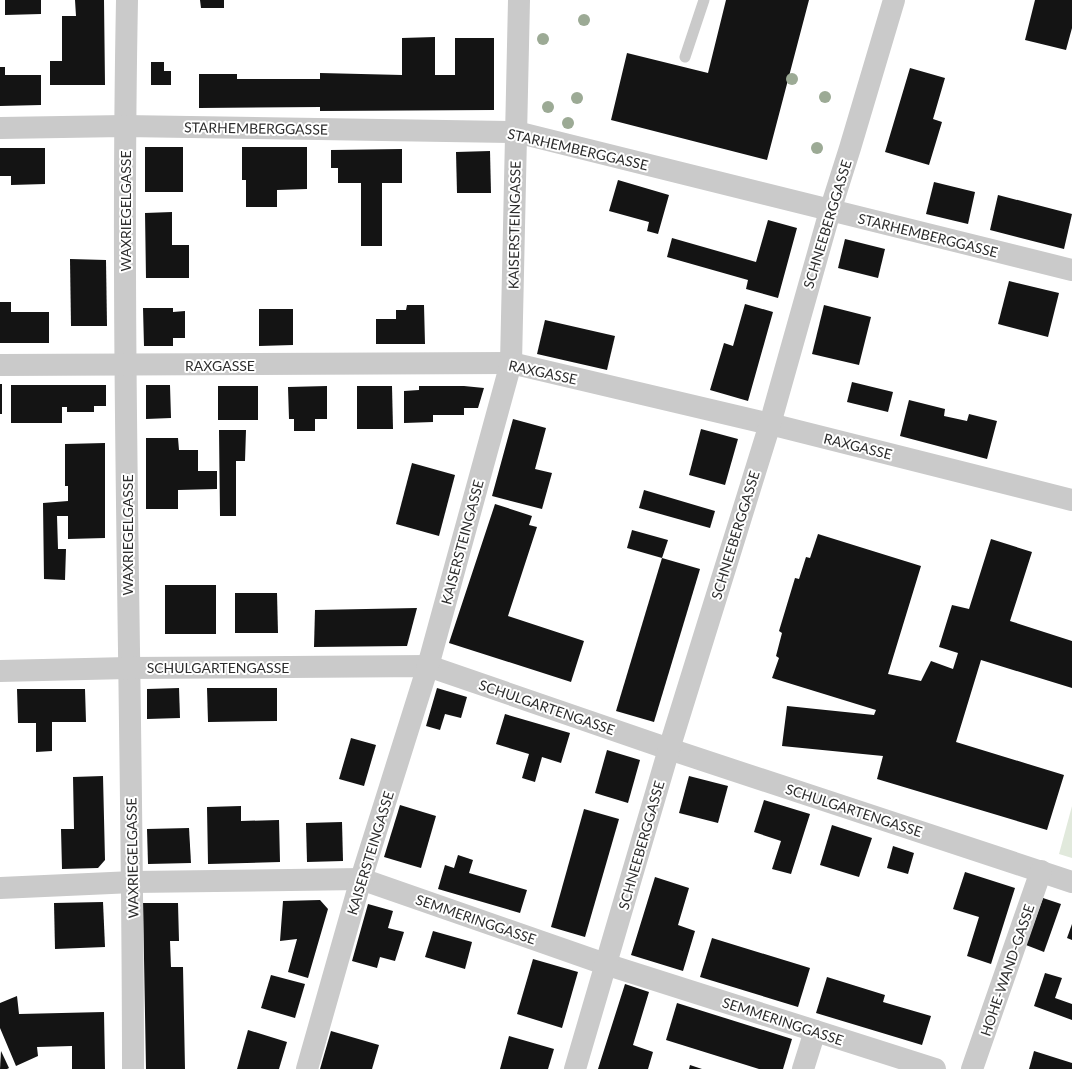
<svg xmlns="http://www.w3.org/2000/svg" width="1072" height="1069" font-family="Lato,sans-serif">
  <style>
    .green { fill: #e1e9dc }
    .building { fill: #141414 }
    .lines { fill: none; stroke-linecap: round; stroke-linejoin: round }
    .service { stroke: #cacaca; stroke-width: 11 }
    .minor { stroke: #cacaca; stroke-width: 22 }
    .tree { fill: #9caa95 }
    .labels { text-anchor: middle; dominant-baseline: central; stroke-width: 4; stroke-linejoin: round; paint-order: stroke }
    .street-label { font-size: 14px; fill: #2d2d2d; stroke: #fff }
  </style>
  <rect width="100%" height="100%" fill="#fff"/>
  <path class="green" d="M1072,806v52l-13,-4z"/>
  <g class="building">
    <path d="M5,0h36v14l-36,1z"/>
    <path d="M75,0h29l1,85h-55v-24h12v-45h14z"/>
    <path d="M200,0h24v8h-23z"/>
    <path d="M726,0h83l-42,160 -156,-40 16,-67 81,20z"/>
    <path d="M1035,0h37v28l-6,22 -41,-10z"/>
    <path d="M435,37v38h20v-37h39v72l-174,1v-4l-121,1v-34h38v5h83v-6l82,2v-37z"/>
    <path d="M151,62h13v9h7v14h-20z"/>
    <path d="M0,67h5v8h36v30l-41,1z"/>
    <path d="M910,68l35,10 -12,41 9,3 -13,43 -44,-13z"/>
    <rect x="145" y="147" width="38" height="45"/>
    <path d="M242,147h65v42l-30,1v17h-31v-27h-4z"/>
    <path d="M0,148h45v36l-34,1v-9h-11z"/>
    <path d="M402,149v34h-20v63h-21v-63h-23v-15h-7v-18z"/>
    <path d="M490,151l1,42h-34l-1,-41z"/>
    <path d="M618,180l51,15 -11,39 -11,-3 2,-9 -40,-11z"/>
    <path d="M934,182l41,10 -7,32 -42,-10z"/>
    <path d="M998,195l74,19 -8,35 -74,-19z"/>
    <path d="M172,212v33h17v33h-43l-1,-65z"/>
    <path d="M768,220l29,8 -19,70 -32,-9 2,-9 -81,-23 5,-19 84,24z"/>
    <path d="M845,239l40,10 -7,29 -40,-10z"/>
    <path d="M70,259l36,1 1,66h-36z"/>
    <path d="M1009,281l50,12 -11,44 -50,-13z"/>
    <path d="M0,302h11v10h38v31h-49z"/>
    <path d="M745,304l28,8 -25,89 -38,-11 14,-47 9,3z"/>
    <path d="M407,305h17l1,39h-49v-25h20v-9h10z"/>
    <path d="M824,305l47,12 -12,48 -47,-11z"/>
    <path d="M143,308h30v4l12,-1v27h-12v8h-29z"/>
    <path d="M259,309h34v36l-34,1z"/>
    <path d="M545,320l70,16 -8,34 -70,-16z"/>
    <path d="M852,382l41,10 -5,20 -41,-10z"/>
    <rect x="0" y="384" width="2" height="30"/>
    <path d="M11,385h95v21h-12v6h-27v-5h-5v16h-51z"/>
    <path d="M146,385h24l1,33 -25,1z"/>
    <rect x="218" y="386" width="40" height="34"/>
    <path d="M327,386v33h-12v12h-21v-12h-5l-1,-32z"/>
    <path d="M357,386h35l1,43h-36z"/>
    <path d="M419,386h45l20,2 -6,20h-14v7h-31v7l-29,1v-32l15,-1z"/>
    <path d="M909,400l36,9 -1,7 23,5 2,-7 28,7 -10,38 -87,-23z"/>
    <path d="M513,419l33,9 -11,41 17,4 -10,36 -50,-13z"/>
    <path d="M701,429l37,10 -13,46 -36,-10z"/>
    <path d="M219,430h27l-1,31h-9v55h-16z"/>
    <path d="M146,438h32l1,12h19v21h19v18l-39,1v19h-32z"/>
    <path d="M105,443v95l-37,1v-23h-11l1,33h8l-1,31 -21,-1 -1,-76 25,-2v-15h-3v-42z"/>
    <path d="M412,463l43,12 -16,61 -43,-12z"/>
    <path d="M644,490l71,21 -5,17 -71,-20z"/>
    <path d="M495,504l37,12 -3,9 8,2 -29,89 76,25 -13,41 -122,-39z"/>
    <path d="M632,530l36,10 -6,18 -35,-10z"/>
    <path d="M818,534l103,32 -33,108 33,7 10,-20 22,8 5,-16 -19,-6 13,-42 17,4 22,-70 41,13 -22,69 62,20v47l-91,-28 -25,82 108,33 -17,55 -170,-51 6,-23 -101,-10 5,-40 87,9 2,-5 -104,-32 7,-20 -3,-2 6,-23 -3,-2 16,-53 4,1 7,-22 4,1z"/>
    <path d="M662,558l38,11 -46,153 -38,-11z"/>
    <rect x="165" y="585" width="51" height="49"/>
    <path d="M235,593h42l1,40h-43z"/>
    <path d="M417,608l-10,38 -93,1 1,-37z"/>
    <path d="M179,688l1,30 -33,1v-30z"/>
    <path d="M207,688h70v33l-69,1z"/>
    <path d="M437,688l30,9 -6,21 -16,-4 -5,16 -14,-4z"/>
    <path d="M17,689h68l1,33h-34v29l-16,1v-29h-18z"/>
    <path d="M505,714l65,19 -9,30 -19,-6 -7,25 -13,-4 7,-24 -33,-10z"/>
    <path d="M351,738l25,7 -12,41 -25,-7z"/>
    <path d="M607,750l33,10 -12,43 -33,-10z"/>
    <path d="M103,776l2,84 -7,8 -36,1 -1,-40h13l-1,-52z"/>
    <path d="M689,776l39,10 -10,37 -39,-10z"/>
    <path d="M764,800l46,14 -19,60 -19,-5 9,-28 -27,-9z"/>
    <path d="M400,805l36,11 -15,52 -37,-11z"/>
    <path d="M241,806v15l38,-1 1,42 -72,2 -1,-57z"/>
    <path d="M584,809l35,10 -34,118 -34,-10z"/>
    <path d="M342,822l1,39 -36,1 -1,-39z"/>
    <path d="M832,825l40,13 -13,39 -39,-12z"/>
    <path d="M189,828l2,35 -43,1 -1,-35z"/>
    <path d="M893,846l21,7 -6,21 -21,-6z"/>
    <path d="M458,855l15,5 -4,13 58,17 -7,23 -82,-24 7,-24 9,3z"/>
    <path d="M965,872l50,16 -24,76 -24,-8 12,-39 -26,-8z"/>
    <path d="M655,877l34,11 -11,37 17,6 -12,40 -52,-16z"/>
    <path d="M1043,898l18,6 -17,48 -18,-7z"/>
    <path d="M320,900l8,9 -20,69 -20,-6 9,-33 -17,2 3,-40z"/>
    <path d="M103,902l2,45 -50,2 -1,-46z"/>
    <path d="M143,903h35l1,38h-9l1,26h12l2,102h-39z"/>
    <path d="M368,904l25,7 -5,17 16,4 -9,29 -15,-4 -3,11 -25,-7z"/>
    <path d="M1072,924v16l-5,-2z"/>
    <path d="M433,931l39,11 -7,27 -40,-12z"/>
    <path d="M712,938l98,30 -12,39 -98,-30z"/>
    <path d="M533,959l45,13 -16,56 -45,-14z"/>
    <path d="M1045,973l17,5 -7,20 17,6v16l-38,-14z"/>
    <path d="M271,975l34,9 -10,34 -34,-10z"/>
    <path d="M827,977l58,18 -2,7 48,14 -9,29 -106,-32z"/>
    <path d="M625,984l24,8 -16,53 20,7 -5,17h-50z"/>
    <path d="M17,996l2,18 85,-2 1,57h-33v-23l-35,1 1,9 -22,10 -16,-38v-25z"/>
    <path d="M677,1003l115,36 -9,30h-24l-93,-29z"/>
    <path d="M248,1030l39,12 -8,27h-42z"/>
    <path d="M331,1031l48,14 -7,24h-52z"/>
    <path d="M509,1036l45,13 -6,20h-48z"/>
    <path d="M1,1051l8,17 -2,1h-7z"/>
    <path d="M1034,1051l38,12v6h-43z"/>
    <path d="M690,1065l12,4h-13z"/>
  </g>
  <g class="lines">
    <path class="service" d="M685,57l19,-57"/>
    <g class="minor">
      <path d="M127,0c-7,356 6,713 6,1069"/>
      <path d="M0,128l124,-2 392,6 556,138"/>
      <path d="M0,365l511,-2 259,61 302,76"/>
      <path d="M0,671l128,-3 300,-2 241,83 403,133"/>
      <path d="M0,888l133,-6 228,-3 244,85 330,105"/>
      <path d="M307,1069l54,-190 67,-213 83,-303 8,-363"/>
      <path d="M575,1069l94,-320 101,-325 60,-213 20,-63 44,-148"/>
      <path d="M803,1069l12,-38"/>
      <path d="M972,1069l69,-198"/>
    </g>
  </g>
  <g class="tree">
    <circle cx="584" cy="20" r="6"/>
    <circle cx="543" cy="39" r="6"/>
    <circle cx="792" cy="79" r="6"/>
    <circle cx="825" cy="97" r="6"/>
    <circle cx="577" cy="98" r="6"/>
    <circle cx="548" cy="107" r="6"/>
    <circle cx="568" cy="123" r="6"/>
    <circle cx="817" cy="148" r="6"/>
  </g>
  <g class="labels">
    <g class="street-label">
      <text transform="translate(256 128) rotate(1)">STARHEMBERGGASSE</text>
      <text transform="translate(578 149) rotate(13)">STARHEMBERGGASSE</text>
      <text transform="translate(125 211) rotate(-90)">WAXRIEGELGASSE</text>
      <text transform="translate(827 224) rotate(-73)">SCHNEEBERGGASSE</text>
      <text transform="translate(514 225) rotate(-89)">KAISERSTEINGASSE</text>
      <text transform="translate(928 235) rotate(14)">STARHEMBERGGASSE</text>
      <text x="220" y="365">RAXGASSE</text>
      <text transform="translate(543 372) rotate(12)">RAXGASSE</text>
      <text transform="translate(858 446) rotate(14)">RAXGASSE</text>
      <text transform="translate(127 535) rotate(-90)">WAXRIEGELGASSE</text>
      <text transform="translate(735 535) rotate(-73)">SCHNEEBERGGASSE</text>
      <text transform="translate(462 542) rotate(-75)">KAISERSTEINGASSE</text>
      <text x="218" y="667">SCHULGARTENGASSE</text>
      <text transform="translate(547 707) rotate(19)">SCHULGARTENGASSE</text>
      <text transform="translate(854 810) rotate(18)">SCHULGARTENGASSE</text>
      <text transform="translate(641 845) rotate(-74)">SCHNEEBERGGASSE</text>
      <text transform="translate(370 853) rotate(-73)">KAISERSTEINGASSE</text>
      <text transform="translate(132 858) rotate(-91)">WAXRIEGELGASSE</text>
      <text transform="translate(476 919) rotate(19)">SEMMERINGGASSE</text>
      <text transform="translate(1007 970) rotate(-71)">HOHE-WAND-GASSE</text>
      <text transform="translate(783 1021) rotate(18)">SEMMERINGGASSE</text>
    </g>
  </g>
</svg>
